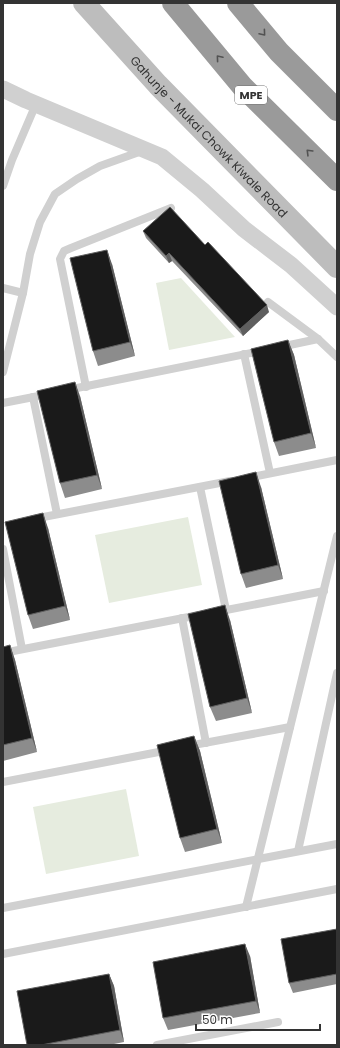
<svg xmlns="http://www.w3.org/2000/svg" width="340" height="1048" font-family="Poppins,sans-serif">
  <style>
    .green { fill: #e6ecdf }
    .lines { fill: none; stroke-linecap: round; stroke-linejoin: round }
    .lane { stroke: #d0d0d0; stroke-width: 8 }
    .street { stroke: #d0d0d0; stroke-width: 17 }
    .secondary { stroke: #bdbdbd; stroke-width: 22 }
    .highway { stroke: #9a9a9a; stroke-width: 22 }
    .wall { fill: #8c8c8c }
    .shaded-wall { fill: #5f5f5f }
    .building { fill: #1a1a1a; stroke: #5f5f5f }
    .oneway { stroke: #525252 }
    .labels { text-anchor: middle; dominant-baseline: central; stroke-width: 4; stroke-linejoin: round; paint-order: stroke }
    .shield { fill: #fff; stroke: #707070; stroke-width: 1 }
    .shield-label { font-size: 11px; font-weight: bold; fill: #333 }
    .street-label { font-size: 12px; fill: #333; stroke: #fff }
  </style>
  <rect width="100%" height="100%" fill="#fff"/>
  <g class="green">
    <path d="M181,278l54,59 -66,13 -13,-67z"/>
    <path d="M188,517l14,68 -93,18 -14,-68z"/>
    <path d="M126,789l13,67 -93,18 -13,-67z"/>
  </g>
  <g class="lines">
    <g class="lane">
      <path d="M3,186l9,-26 24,-56"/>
      <path d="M3,288l20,5"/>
      <path d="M268,302l50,37 19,18"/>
      <path d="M280,347l38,-8"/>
      <path d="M244,354l26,119"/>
      <path d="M3,372l20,-79 7,-39 10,-32 15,-28 22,-15 23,-13 42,-15"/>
      <path d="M86,387l-26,-128 4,-8 7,-3 100,-40"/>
      <path d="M67,390l194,-39"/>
      <path d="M33,397l24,117"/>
      <path d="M3,403l46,-9"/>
      <path d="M247,478l90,-18"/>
      <path d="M200,487l26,123"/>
      <path d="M33,519l197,-38"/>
      <path d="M3,549l19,100"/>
      <path d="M216,612l108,-21"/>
      <path d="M182,618l24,125"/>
      <path d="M3,653l196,-38"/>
      <path d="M188,746l102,-19"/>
      <path d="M3,782l166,-32"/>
      <path d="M298,851l39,-178"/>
      <path d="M246,907l91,-371"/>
      <path d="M3,908l334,-64"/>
      <path d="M3,954l334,-65"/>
      <path d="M157,1045l121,-23"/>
    </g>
    <path class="street" d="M3,89l23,11 136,57 40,33 42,39 47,36 46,42"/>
    <path class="secondary" id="s1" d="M84,3l74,82 179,182"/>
    <g class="highway">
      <path d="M173,3l69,83 95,94"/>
      <path d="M238,3l41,49 58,58"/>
    </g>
  </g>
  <g class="wall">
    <path d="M143,231l126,81 -26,24 -71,-75 -3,2 -23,-25z"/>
    <path d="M112,264l23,92 -37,10 -5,-15z"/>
    <path d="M288,340l6,15 22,93 -37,8 -5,-14z"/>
    <path d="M80,396l22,93 -37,9 -5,-15z"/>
    <path d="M261,487l22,92 -37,9 -5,-14z"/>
    <path d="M48,528l22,92 -37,9 -5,-14z"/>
    <path d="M230,620l22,93 -36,8 -6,-14z"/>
    <path d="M10,645l5,15 22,92 -34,9v-114z"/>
    <path d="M194,736l6,15 22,92 -37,9 -5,-14z"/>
    <path d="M337,929v55l-44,9 -4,-10z"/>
    <path d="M250,956l10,57 -92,17 -5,-12z"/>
    <path d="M109,974l5,12 10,56 -15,3h-82z"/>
  </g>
  <g class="shaded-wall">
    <path d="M107,250l5,14 23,92 -5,-14z"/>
    <path d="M169,253l3,8 -3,2 -3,-7z"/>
    <path d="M267,305l2,7 -26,24 -3,-7z"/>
    <path d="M288,340l6,15 22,93 -5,-15z"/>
    <path d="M75,382l5,14 22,93 -5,-14z"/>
    <path d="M256,472l5,15 22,92 -5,-14z"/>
    <path d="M43,513l5,15 22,92 -5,-14z"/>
    <path d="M225,605l5,15 22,93 -5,-15z"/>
    <path d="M10,645l5,15 22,92 -5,-14z"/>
    <path d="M194,736l6,15 22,92 -5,-14z"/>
    <path d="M245,944l5,12 10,57 -4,-12z"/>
    <path d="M109,974l5,12 10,56 -4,-12z"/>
  </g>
  <g class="building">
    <path d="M170,207l35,38 3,-3 59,63 -27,24 -71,-76 -3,3 -23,-25z"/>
    <path d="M107,250l23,92 -37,9 -23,-93z"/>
    <path d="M288,340l23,93 -37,9 -23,-93z"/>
    <path d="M75,382l22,93 -37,8 -23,-92z"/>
    <path d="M256,472l22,93 -37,9 -22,-93z"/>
    <path d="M43,513l22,93 -37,9 -23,-93z"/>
    <path d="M225,605l22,93 -37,9 -22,-93z"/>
    <path d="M10,645l22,93 -29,7v-98z"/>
    <path d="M194,736l23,93 -37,9 -23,-93z"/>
    <path d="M337,929v45l-48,9 -8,-44z"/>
    <path d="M245,944l11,57 -93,17 -10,-56z"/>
    <path d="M109,974l11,56 -79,15h-14l-10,-54z"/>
  </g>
  <defs><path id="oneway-chevron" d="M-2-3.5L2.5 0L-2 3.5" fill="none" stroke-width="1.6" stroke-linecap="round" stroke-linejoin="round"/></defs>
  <g class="oneway">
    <use href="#oneway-chevron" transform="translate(263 33) rotate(50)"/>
    <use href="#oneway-chevron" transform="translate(219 58) rotate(-130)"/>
    <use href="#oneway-chevron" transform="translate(309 152) rotate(-135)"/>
  </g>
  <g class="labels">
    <rect class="shield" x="235" y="86" width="32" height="18" rx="3"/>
    <g class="shield-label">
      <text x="251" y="95">MPE</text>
    </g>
    <g class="street-label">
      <text stroke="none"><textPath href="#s1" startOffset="183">Gahunje - Mukai Chowk Kiwale Road</textPath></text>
    </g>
  </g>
  <rect width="340" height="1048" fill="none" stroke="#333333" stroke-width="8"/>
  <path d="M196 1024v6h124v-6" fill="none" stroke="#333333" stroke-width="2"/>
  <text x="202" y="1024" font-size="12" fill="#333333" stroke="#ffffff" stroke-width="3" paint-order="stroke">50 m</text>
</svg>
